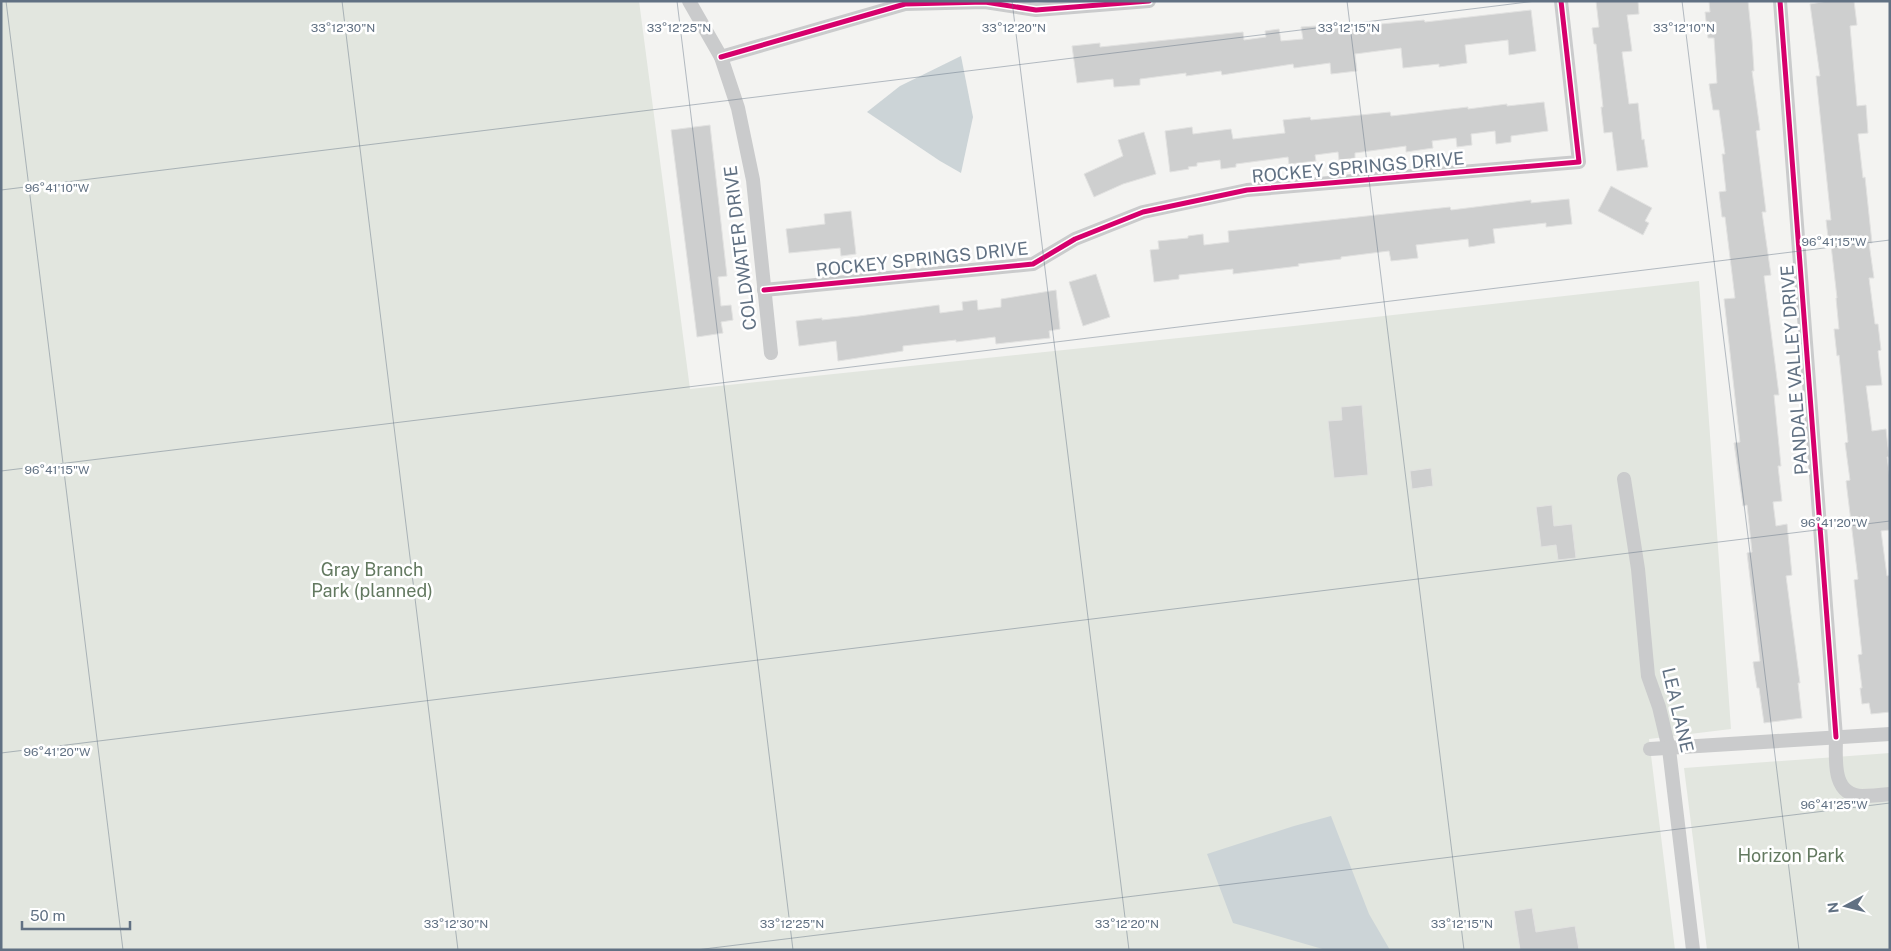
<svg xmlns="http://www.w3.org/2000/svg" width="1891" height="951" font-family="'Public Sans',sans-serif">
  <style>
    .green { fill: #e2e6df }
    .water { fill: #ccd4d7 }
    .building { fill: #cecfcf; stroke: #e2e2e1 }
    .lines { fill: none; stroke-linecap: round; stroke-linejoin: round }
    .minor { stroke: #cacbcc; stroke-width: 14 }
    .cycleway-casing { stroke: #fff; stroke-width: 8 }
    .cycleway { stroke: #d6006c; stroke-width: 5 }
    .ticks { fill: none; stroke: #617183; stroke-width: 1; stroke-opacity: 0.45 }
    .labels { text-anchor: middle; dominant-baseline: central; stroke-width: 5; stroke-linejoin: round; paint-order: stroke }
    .street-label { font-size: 18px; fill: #617183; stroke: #fff }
    .park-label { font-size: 18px; fill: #637960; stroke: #fff }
    .ticks-label { font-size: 12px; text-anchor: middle; fill: #617183; stroke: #fff; stroke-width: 5; stroke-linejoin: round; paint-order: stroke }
  </style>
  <rect width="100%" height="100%" fill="#f3f3f1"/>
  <g class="green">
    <path d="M1,1h638l51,388 604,-63 405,-45 32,448 -82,10 26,211h-1674z"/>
    <path d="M1890,753v197h-183l-23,-182z"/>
  </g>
  <g class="water">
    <path d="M961,56l12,61 -12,56 -21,-12 -73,-49 33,-26z"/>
    <path d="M1331,816l38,98 21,36h-64l-93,-27 -26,-69 87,-28z"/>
  </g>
  <g class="building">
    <path d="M1596,1h42l1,13 -12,1 5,36 -10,1 7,52 9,-1 4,37 2,-1 4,28 -31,4 -5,-39 -8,1 -3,-26h2l-7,-63h-2l-2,-16 7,-1z"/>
    <path d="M1709,1h39l4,39 2,31h-2l8,59 -4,1 10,81h-4l9,63 -7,1 15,119h-5l7,71h-3l4,35 -9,1 3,24 11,-2 5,51 -6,1 14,107h-2l4,35 -38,5 -5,-35h-2l-4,-26 7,-1 -13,-108 5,-1 -5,-47 -4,1 -9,-63 6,-1 -16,-143 11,-1 -10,-81h-3l-3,-25 7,-1 -4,-37h3l-6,-44h-6l-4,-26 8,-1 -3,-45h-6l-3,-26h5z"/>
    <path d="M1828,1h26l3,24 -7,1 7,80 9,-1 2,28 -10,1 5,44 2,-1 7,66h-3l5,35h-5l6,46h3l3,26 -3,1 4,34 -16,1 6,45 14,-2 3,28h-2l3,22v51l-9,1 6,45 3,-1v137l-19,2 -2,-11 -7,1 -2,-16h2l-4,-33 4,-1 -8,-74 4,-1 -12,-98 4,-1 -5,-37 3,-1 -9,-87 -2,1 -3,-27h5l-3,-31h1l-7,-62 -2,1 -2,-17h5l-15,-144h4l-10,-72z"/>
    <path d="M1531,10l5,41 -27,4 -1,-15 -43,5 2,18 -28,4v-3l-36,4 -2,-20 -46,6 2,17 -26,3 -1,-11 -36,5 -1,-4 -71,11 -1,-4 -35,5v-3l-46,6v6l-26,2 -1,-8 -36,4 -5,-37 28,-3v4l143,-15 1,8 22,-3 -1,-6 14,-2 2,12 22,-2 -2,-12 15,-1v4l108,-10 1,2z"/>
    <path d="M1544,102l4,29 -37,5v6l-15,2 -1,-13 -24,3 1,11 -15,2 -1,-9 -24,3 1,7 -27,4v-6l-51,7v5l-16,2 -1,-8 -23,3 1,6 -27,3 -1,-7 -52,7v3l-15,2 -1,-9 -23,3v3l-9,1 1,2 -19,3 -5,-41 27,-4 1,7 38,-5 2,10 52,-6 -2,-13 27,-3 1,3 79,-8 1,4 77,-9v2l39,-5v2z"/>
    <path d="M710,125l17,151 -9,1 3,29 10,-1 2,15 -12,2 2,11 -26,4 -26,-207z"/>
    <path d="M1144,132l12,42 -33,10 -29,13 -10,-23 39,-18 -5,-16z"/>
    <path d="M1611,186l41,22 -7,13 4,2 -6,12 -45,-24z"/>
    <path d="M1569,199l3,25 -26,3v-4l-53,6 2,14 -26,4 -1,-8 -52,6 2,13 -27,3 -2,-10 -48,6v2l-43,5 1,2 -66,8v-5l-54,6v4l-25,3 -4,-32 9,-1 -1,-8 30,-3v-2l15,-2 1,11 25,-3 -1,-11 222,-24 1,3 80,-10v3z"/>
    <path d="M851,211l5,43 -15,2 -1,-8 -51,5 -3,-24 39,-5 -1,-10z"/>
    <path d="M1096,274l14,43 -27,9 -14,-44z"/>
    <path d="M1056,290l4,39 -11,2 1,7 -54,6 -1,-7 -39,5v-2l-53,6v5l-65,10 -2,-20 -37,5 -3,-25 26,-3v2l37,-4 80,-11 1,8 23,-3 -1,-8 15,-2 1,10 23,-3v-8z"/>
    <path d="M1362,405l6,70 -34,3 -6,-57 14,-1 -1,-13z"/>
    <path d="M1431,468l2,18 -21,3 -2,-18z"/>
    <path d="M1552,505l2,21 18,-2 4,34 -18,2 -2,-15 -15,2 -5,-40z"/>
    <path d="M1532,908l4,24 39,-6 4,24h-59l-6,-39z"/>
  </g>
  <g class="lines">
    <g class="minor">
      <path d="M689,1l32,56 17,51 15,72 18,173"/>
      <path d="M1780,1l56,736c0,21 -5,58 26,59 9,0 19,-1 28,-2"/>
      <path d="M721,57l184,-53 80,-2 51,8 113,-9"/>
      <path d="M764,290l269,-26 42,-25 68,-27 104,-22 332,-28 -18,-161"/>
      <path d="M1624,479l14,90 10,107 11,31 10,42 24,201"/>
      <path d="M1650,749l240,-15"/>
    </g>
    <g class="cycleway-casing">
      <g id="cycleway">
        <path d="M1780,1l56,736"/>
        <path d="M721,57l184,-53 80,-2 51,8 113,-9"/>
        <path d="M764,290l269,-26 42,-25 68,-27 104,-22 332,-28 -18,-161"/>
      </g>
    </g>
    <use href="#cycleway" class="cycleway"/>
  </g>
  <path class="ticks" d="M6,1l117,949M342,1l116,949M677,1l116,949M1012,1l117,949M1347,1l117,949M1682,1l117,949M1,190l1535,-189M1,471l1889,-231M1,753l1889,-232M696,950l1194,-147"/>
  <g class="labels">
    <g class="street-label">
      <text transform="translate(1358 167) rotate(-5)">ROCKEY SPRINGS DRIVE</text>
      <text transform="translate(740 248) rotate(-97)">COLDWATER DRIVE</text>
      <text transform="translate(922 259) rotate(-6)">ROCKEY SPRINGS DRIVE</text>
      <text transform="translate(1794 370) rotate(-94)">PANDALE VALLEY DRIVE</text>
      <text transform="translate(1678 710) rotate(77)">LEA LANE</text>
    </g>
    <g class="park-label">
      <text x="372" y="569">Gray Branch<tspan x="372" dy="21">Park (planned)</tspan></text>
      <text x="1791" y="855">Horizon Park</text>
    </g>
  </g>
  <g class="ticks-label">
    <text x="343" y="32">33°12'30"N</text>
    <text x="679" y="32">33°12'25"N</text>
    <text x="1014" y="32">33°12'20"N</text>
    <text x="1349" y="32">33°12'15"N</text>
    <text x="1684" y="32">33°12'10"N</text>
    <text x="57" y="192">96°41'10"W</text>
    <text x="1834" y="246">96°41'15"W</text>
    <text x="57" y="474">96°41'15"W</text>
    <text x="1834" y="527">96°41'20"W</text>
    <text x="57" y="756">96°41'20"W</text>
    <text x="1834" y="809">96°41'25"W</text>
    <text x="456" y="928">33°12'30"N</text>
    <text x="792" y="928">33°12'25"N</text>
    <text x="1127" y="928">33°12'20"N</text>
    <text x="1462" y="928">33°12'15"N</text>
  </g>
  <rect width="1891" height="951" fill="none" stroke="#617183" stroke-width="5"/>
  <g transform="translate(1846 906) rotate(263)" stroke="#ffffff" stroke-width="4" paint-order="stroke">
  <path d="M0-4L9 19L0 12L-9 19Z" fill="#617183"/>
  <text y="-8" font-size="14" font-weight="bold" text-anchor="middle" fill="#617183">N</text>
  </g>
  <path d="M22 921v8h108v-8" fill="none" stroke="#617183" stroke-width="2.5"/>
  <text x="30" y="921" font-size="15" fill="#617183" stroke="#ffffff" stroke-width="4" paint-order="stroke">50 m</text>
</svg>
